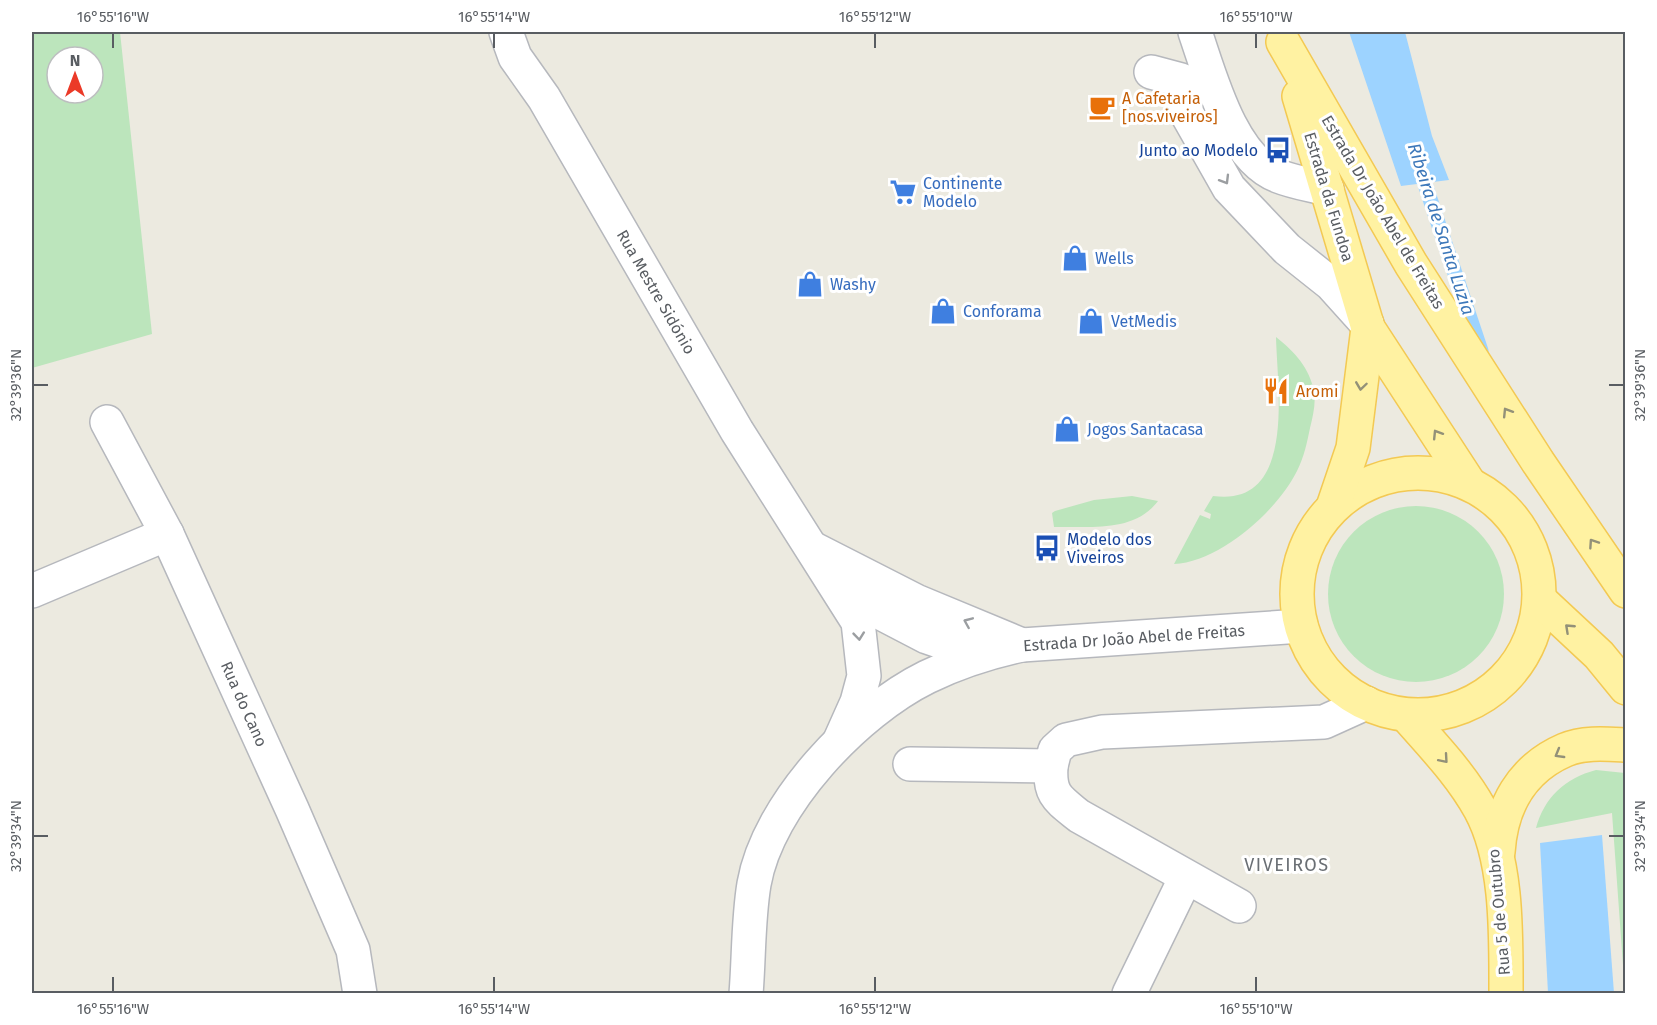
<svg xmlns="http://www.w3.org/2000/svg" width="1657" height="1025" font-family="'Fira Sans',sans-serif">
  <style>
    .green { fill: #bce5bc; fill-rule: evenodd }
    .water { fill: #9dd3ff }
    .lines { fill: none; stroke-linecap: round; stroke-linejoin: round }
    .stream { stroke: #9dd3ff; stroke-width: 15 }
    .minor-casing { stroke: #b6b8bd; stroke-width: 36 }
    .major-casing { stroke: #f3c953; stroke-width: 36 }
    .minor { stroke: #fff; stroke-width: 33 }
    .major { stroke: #fff2a2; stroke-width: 33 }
    .oneway { stroke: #9b9ea1 }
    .oneway2 { stroke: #939178 }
    .ticks { fill: none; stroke: #595d62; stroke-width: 2 }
    .labels { text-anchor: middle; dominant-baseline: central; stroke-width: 6; stroke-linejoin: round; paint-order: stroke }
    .food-label { font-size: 16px; fill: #c56008; stroke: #fff; text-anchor: start }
    .transit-label { font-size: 16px; fill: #164399; stroke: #fff; text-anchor: end }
    .shop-label { font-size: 16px; fill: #366cbe; stroke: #fff; text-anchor: start }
    .street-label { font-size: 16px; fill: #595d62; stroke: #fff }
    .water-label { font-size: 18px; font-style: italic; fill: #3d78ba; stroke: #fff }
    .neighbourhood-label { font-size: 18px; letter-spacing: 1.5px; fill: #6a6f74; stroke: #fff }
    .neatline { fill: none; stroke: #595d62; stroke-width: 2 }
    .ticks-label { font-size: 15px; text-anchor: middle; fill: #595d62 }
  </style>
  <rect width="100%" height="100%" fill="#eceae0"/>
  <g class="green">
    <path d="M32,32h88l32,302 -120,34zM57,57h36v36h-36z"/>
    <path d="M1276,337c18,14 34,31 38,55 2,11 -1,24 -4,36 -3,15 -6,29 -13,43 -20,40 -77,91 -123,93l26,-49 10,4 1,-5 -7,-3 9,-15c84,12 64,-109 63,-159z"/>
    <path d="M1132,496l26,5c-24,32 -68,25 -104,26l-2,-14 3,-2 39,-11z"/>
    <circle cx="1416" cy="594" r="88"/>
    <path d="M1596,770l29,3v220l-13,-180 -76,15c8,-30 29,-50 60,-58z"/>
  </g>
  <g class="water">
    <path d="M1349,32h56l27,104 17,44 -48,6z"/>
    <path d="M1602,835l12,158h-66l-8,-150z"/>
  </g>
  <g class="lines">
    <path class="stream" d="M1418,163l63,188"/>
    <g class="minor-casing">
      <g id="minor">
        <path d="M506,32l9,25 29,41 193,333 121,191 6,54 -7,26 -17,38"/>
        <path d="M1195,32c15,43 36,126 83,144 15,6 33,9 49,13"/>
        <path d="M1151,72l30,8 6,34 42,74 58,61 44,35 36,40"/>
        <path d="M107,422l60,112 125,275 61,141 7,44"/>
        <path d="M814,549l102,52 106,44"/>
        <path d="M846,581l33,31 48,25 52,18"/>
        <path d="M32,591l135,-57"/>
        <path d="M910,764l141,2 4,-16 11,-10 36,-8 222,-10 42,-19"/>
        <path d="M1051,766c-2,29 7,33 28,50l160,90"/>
        <path d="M746,994c3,-36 2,-74 8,-110 14,-80 102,-172 173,-207 31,-15 62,-25 95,-32l279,-19"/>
        <path d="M1129,994l57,-117"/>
      </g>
    </g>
    <g class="major-casing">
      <g id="major">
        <path d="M1283,42l128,222 127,198 88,129"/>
        <path d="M1299,96l69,232 101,155"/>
        <circle cx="1418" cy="594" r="121"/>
        <path d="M1333,507l20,-59 15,-120"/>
        <path d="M1540,600l59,55 27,33"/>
        <path d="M1406,715c26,30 54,58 74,94 28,51 26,127 26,185"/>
        <path d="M1498,852c3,-45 23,-83 67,-102 19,-8 41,-6 61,-5"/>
      </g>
    </g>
    <use href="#minor" class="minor"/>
    <use href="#major" class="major"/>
  </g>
  <defs><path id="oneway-chevron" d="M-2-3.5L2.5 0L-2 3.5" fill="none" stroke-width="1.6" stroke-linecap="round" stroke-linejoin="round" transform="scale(1.5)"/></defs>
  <g class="oneway">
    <use href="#oneway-chevron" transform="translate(1225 180) rotate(59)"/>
    <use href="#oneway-chevron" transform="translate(968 622) rotate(-157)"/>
    <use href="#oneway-chevron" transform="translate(859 636) rotate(84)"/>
  </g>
  <g class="oneway2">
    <use href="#oneway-chevron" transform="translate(1361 386) rotate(98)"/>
    <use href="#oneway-chevron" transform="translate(1507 412) rotate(-122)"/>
    <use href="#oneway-chevron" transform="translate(1437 434) rotate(-122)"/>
    <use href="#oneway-chevron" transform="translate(1593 543) rotate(-124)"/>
    <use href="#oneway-chevron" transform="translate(1569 628) rotate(-137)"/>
    <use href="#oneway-chevron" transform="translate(1559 754) rotate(150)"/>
    <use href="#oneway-chevron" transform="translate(1444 759) rotate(49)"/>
  </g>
  <path class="ticks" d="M113,33v15M494,33v15M875,33v15M1256,33v15M33,385h15M1609,385h15M33,836h15M1609,836h15M113,977v15M494,977v15M875,977v15M1256,977v15"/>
  <defs>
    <g id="cafe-bare" transform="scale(2.07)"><path d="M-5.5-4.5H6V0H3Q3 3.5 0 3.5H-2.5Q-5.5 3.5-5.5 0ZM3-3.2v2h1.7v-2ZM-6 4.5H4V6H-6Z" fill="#e8710a" stroke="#fff" stroke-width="2.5" paint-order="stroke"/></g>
    <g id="bus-bare" transform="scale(2.07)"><path d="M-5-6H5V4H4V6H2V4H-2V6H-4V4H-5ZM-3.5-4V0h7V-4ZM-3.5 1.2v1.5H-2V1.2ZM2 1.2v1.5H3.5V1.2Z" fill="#1a4fb4" stroke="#fff" stroke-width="2.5" paint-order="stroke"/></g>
    <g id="supermarket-bare" transform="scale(2.07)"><path d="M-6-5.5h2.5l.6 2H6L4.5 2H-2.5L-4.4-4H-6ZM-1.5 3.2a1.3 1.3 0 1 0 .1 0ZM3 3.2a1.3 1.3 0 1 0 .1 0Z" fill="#3f7fe0" stroke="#fff" stroke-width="2.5" paint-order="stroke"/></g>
    <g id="shop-bare" transform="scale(2.07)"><path d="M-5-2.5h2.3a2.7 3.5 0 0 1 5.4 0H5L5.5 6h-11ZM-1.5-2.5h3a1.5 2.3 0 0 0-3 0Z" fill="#3f7fe0" stroke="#fff" stroke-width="2.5" paint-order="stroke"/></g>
    <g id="restaurant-bare" transform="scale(2.07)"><path d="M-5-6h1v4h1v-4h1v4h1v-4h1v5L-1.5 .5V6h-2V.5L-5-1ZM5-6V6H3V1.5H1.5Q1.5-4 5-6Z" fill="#e8710a" stroke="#fff" stroke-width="2.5" paint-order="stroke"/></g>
  </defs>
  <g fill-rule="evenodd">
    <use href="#cafe-bare" x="1102" y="107"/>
    <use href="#bus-bare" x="1278" y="150"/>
    <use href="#supermarket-bare" x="903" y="192"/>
    <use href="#shop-bare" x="1075" y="258"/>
    <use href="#shop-bare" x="810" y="284"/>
    <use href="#shop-bare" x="943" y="311"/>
    <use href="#shop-bare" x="1091" y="321"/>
    <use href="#restaurant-bare" x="1276" y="391"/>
    <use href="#shop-bare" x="1067" y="429"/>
    <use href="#bus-bare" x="1047" y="548"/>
  </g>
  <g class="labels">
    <g class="food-label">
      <text x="1122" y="98">A Cafetaria<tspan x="1122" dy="18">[nos.viveiros]</tspan></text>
      <text x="1296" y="391">Aromi</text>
    </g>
    <g class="transit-label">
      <text x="1258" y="150">Junto ao Modelo</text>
      <text x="1067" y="539" text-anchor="start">Modelo dos<tspan x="1067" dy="18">Viveiros</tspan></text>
    </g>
    <g class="shop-label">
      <text x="923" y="183">Continente<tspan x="923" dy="18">Modelo</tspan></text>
      <text x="1095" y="258">Wells</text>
      <text x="830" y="284">Washy</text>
      <text x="963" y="311">Conforama</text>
      <text x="1111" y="321">VetMedis</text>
      <text x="1087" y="429">Jogos Santacasa</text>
    </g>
    <g class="street-label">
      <text transform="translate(1329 197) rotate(73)">Estrada da Fundoa</text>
      <text transform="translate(1383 212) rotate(59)">Estrada Dr João Abel de Freitas</text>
      <text transform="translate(656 292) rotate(60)">Rua Mestre Sidónio</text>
      <text transform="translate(1134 638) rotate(-4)">Estrada Dr João Abel de Freitas</text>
      <text transform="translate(244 704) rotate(66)">Rua do Cano</text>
      <text transform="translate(1499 912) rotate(-95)">Rua 5 de Outubro</text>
    </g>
    <g class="water-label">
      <text transform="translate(1441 229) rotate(72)">Ribeira de Santa Luzia</text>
    </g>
    <g class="neighbourhood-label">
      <text x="1287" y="865">VIVEIROS</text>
    </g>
  </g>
  <rect width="1657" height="1025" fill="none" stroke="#ffffff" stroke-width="66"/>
  <g transform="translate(75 75)"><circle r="28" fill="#ffffff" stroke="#bdbec0" stroke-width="1.5"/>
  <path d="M0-4.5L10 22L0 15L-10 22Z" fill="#eb3a28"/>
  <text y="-9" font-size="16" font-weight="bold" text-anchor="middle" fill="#595d62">N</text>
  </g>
  <rect x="33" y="33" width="1591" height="959" class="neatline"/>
  <g class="ticks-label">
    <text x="113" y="22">16°55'16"W</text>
    <text x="494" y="22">16°55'14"W</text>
    <text x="875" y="22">16°55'12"W</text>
    <text x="1256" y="22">16°55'10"W</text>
    <text transform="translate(16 385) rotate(-90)" y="5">32°39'36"N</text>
    <text transform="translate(1640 385) rotate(-90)" y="5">32°39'36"N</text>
    <text transform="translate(16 836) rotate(-90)" y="5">32°39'34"N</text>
    <text transform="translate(1640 836) rotate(-90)" y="5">32°39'34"N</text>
    <text x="113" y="1014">16°55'16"W</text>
    <text x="494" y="1014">16°55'14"W</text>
    <text x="875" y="1014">16°55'12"W</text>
    <text x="1256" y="1014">16°55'10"W</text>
  </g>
</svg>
